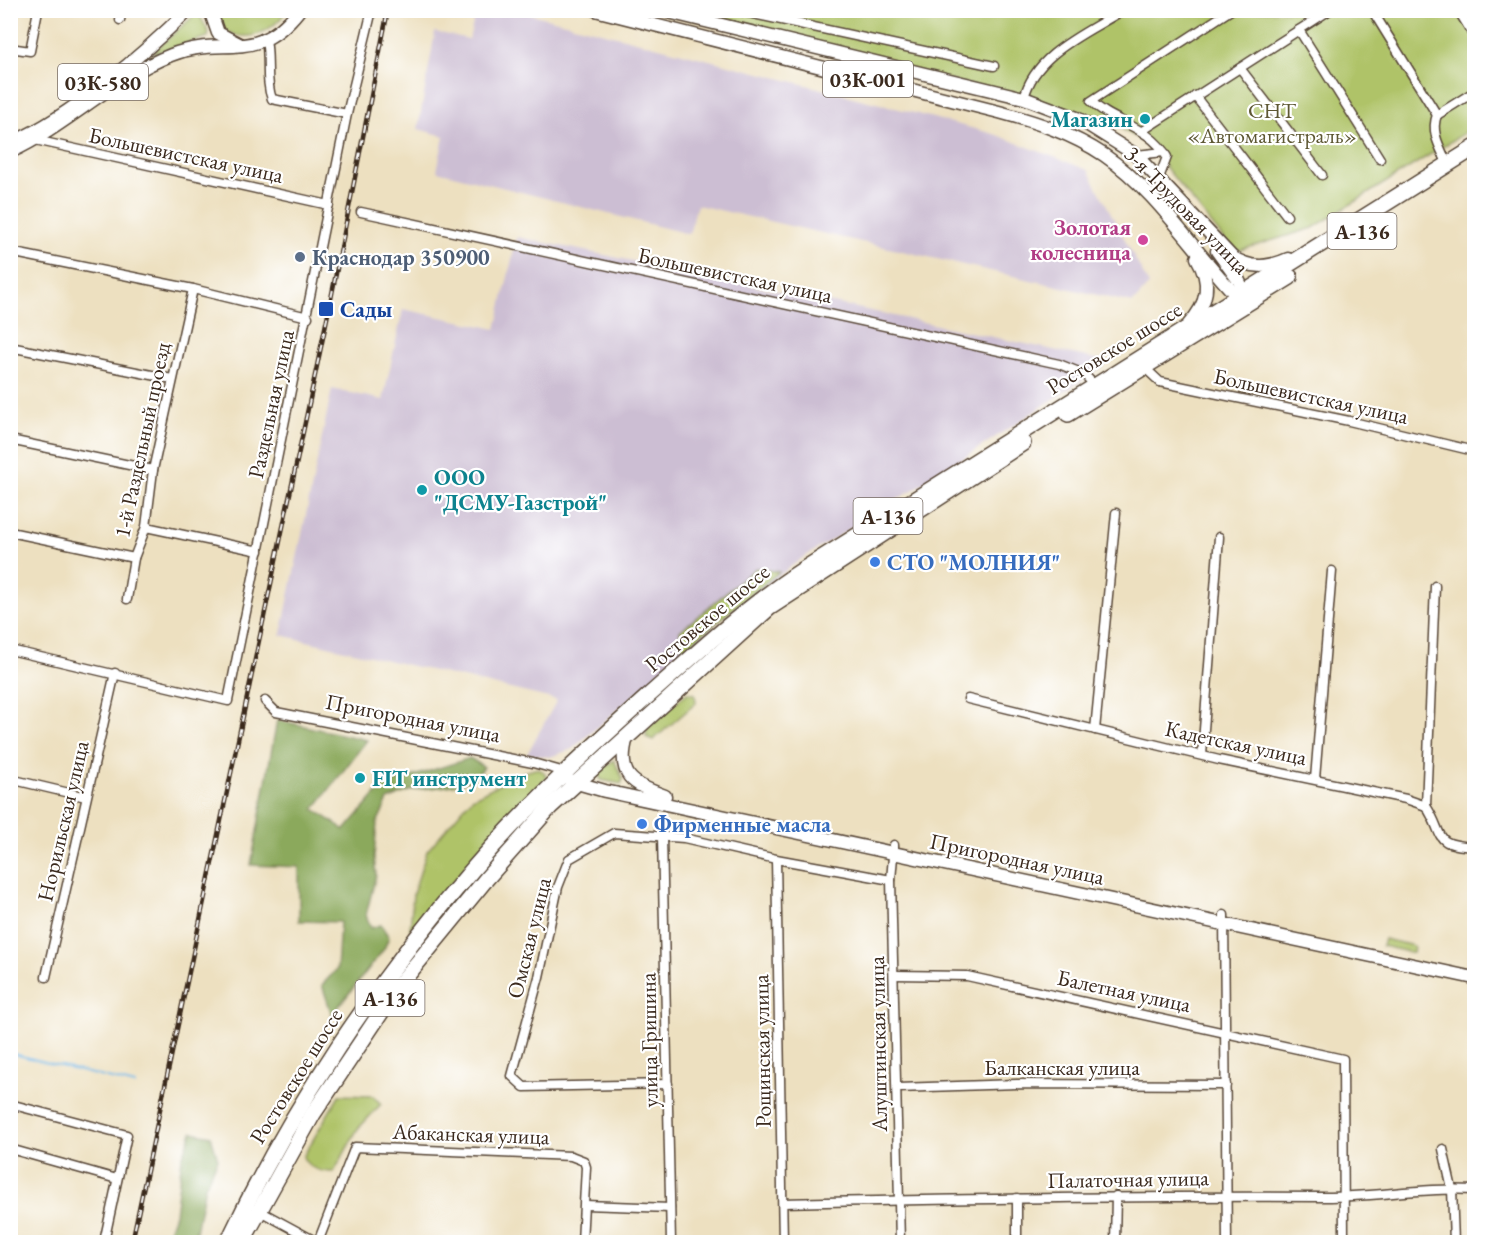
<svg xmlns="http://www.w3.org/2000/svg" width="1485" height="1253" font-family="'EB Garamond',serif">
  <style>
    .industrial { fill: #ccbed3 }
    .green { fill: #afc368; stroke: #757643; stroke-width: 1.5 }
    .forest { fill: #8ba95c; stroke: #636a3d; stroke-width: 1.5 }
    .lines { fill: none; stroke-linecap: round; stroke-linejoin: round }
    .stream { stroke: #6db5e5; stroke-width: 2 }
    .street-casing { stroke: #564536; stroke-width: 11 }
    .secondary-casing { stroke: #564536; stroke-width: 15 }
    .primary-casing { stroke: #564536; stroke-width: 15 }
    .highway-casing { stroke: #564536; stroke-width: 18 }
    .street { stroke: #fff; stroke-width: 8 }
    .secondary { stroke: #fff; stroke-width: 12 }
    .primary { stroke: #fff; stroke-width: 12 }
    .highway { stroke: #fff; stroke-width: 15 }
    .rail-casing { stroke: #3b2a1e; stroke-width: 4.5 }
    .rail { stroke: #fff; stroke-width: 2; stroke-dasharray: 7; stroke-linecap: butt }
    .culture-dot { fill: #0f9aa8; stroke: #fff; stroke-width: 2 }
    .hotel-dot { fill: #d1479c; stroke: #fff; stroke-width: 2 }
    .service-dot { fill: #5c6f8a; stroke: #fff; stroke-width: 2 }
    .transit-dot { fill: #1a4fb4; stroke: #fff; stroke-width: 2 }
    .shop-dot { fill: #3f7fe0; stroke: #fff; stroke-width: 2 }
    .labels { text-anchor: middle; dominant-baseline: central; stroke-width: 4.5; stroke-linejoin: round; paint-order: stroke }
    .shield { fill: #fff; stroke: #766a62; stroke-width: 1.5 }
    .shield-label { font-size: 21px; font-weight: bold; fill: #3b2a1e }
    .park-label { font-size: 22px; fill: #5e5834; stroke: #fff }
    .culture-label { font-size: 22px; font-weight: bold; fill: #0d838f; stroke: #fff; text-anchor: start }
    .street-label { font-size: 22px; fill: #3b2a1e; stroke: #fff }
    .hotel-label { font-size: 22px; font-weight: bold; fill: #b23c85; stroke: #fff; text-anchor: end }
    .service-label { font-size: 22px; font-weight: bold; fill: #4e5e75; stroke: #fff; text-anchor: start }
    .transit-label { font-size: 22px; font-weight: bold; fill: #164399; stroke: #fff; text-anchor: start }
    .shop-label { font-size: 22px; font-weight: bold; fill: #366cbe; stroke: #fff; text-anchor: start }
  </style>
  <rect width="100%" height="100%" fill="#fff"/>
  <filter id="ink" filterUnits="userSpaceOnUse"><feTurbulence type="fractalNoise" baseFrequency=".0167" numOctaves="2"/><feDisplacementMap in="SourceGraphic" scale="12" xChannelSelector="R" yChannelSelector="G"/><feConvolveMatrix kernelMatrix="1 2 1 2 8 2 1 2 1" color-interpolation-filters="sRGB"/></filter>
  <filter id="wash" filterUnits="userSpaceOnUse"><feTurbulence type="fractalNoise" baseFrequency=".008" numOctaves="4" result="noise"/><feDisplacementMap in="SourceGraphic" scale="24" xChannelSelector="R" yChannelSelector="G"/><feGaussianBlur stdDeviation="1.35" result="paint"/><feColorMatrix in="noise" values="0 0 0 0 0 0 0 0 0 0 0 0 0 0 0 0 0 1.4 0 .05"/><feComposite in="paint" operator="in"/></filter>
  <g filter="url(#wash)">
    <rect width="100%" height="100%" fill="#ede0c0"/>
    <g class="industrial">
      <path d="M476,11h43l384,99 91,24 94,36 61,115 -16,18 -436,-98 -8,29 -252,-63 7,-35 -26,-7 17,-97 34,7z"/>
      <path d="M517,237l265,55 323,69 -1,5 -148,97 -155,96 -71,54 -158,136 -22,8 -23,-3 30,-54 -276,-65 51,-246 51,11 20,-91 93,20z"/>
    </g>
    <g class="green">
      <path d="M217,11h70c-16,21 -40,35 -65,17z"/>
      <path d="M659,11h815v116l-161,101 -79,24 -88,-109 -36,-21 -86,-24z"/>
      <path d="M198,12l11,21 -1,4 -57,17z"/>
      <path d="M756,568l23,4 -93,75 -7,-1 1,-15z"/>
      <path d="M687,693l8,1 1,9 -43,37 -7,-3 1,-9z"/>
      <path d="M614,760l9,19 -2,5 -20,-4 -3,-7z"/>
      <path d="M538,768l7,5 1,5 -136,152 3,-36 14,-43 45,-53 49,-25z"/>
      <path d="M1384,939l30,7 -1,7 -31,-7z"/>
      <path d="M339,1095l34,1 8,8 -24,26 -23,42c-12,0 -25,-2 -31,-15z"/>
    </g>
    <g class="forest">
      <path d="M277,720l90,20 -53,69 31,21 38,-44 87,-28 14,9c-16,24 -49,18 -74,24 -7,2 -15,6 -22,9l-11,23 -3,34 2,18 -10,40 5,13 10,-3 8,12 -5,12 -52,66 -10,-30 15,-16 3,-47 -41,-1v-54l-48,-2z"/>
      <path d="M192,1132l19,4 7,23 -13,27 -11,56h-29l10,-28 7,-56z"/>
    </g>
    <g class="lines">
      <path class="stream" d="M10,1053l125,32"/>
    </g>
  </g>
  <g filter="url(#ink)">
    <g class="lines">
      <g class="street-casing">
        <g id="street">
          <path d="M735,10l259,56"/>
          <path d="M1372,10l65,105"/>
          <path d="M1458,10l16,26"/>
          <path d="M120,20l2,-10"/>
          <path d="M1299,30l81,129"/>
          <path d="M266,40c4,19 -1,41 6,59l75,15"/>
          <path d="M10,48l20,3 8,-41"/>
          <path d="M1240,68l82,107"/>
          <path d="M1195,96l92,120"/>
          <path d="M1024,98c11,-45 63,-65 99,-88"/>
          <path d="M1437,115c-7,18 4,34 11,50"/>
          <path d="M1437,115l37,-23"/>
          <path d="M1142,131l188,-121"/>
          <path d="M35,140l294,65"/>
          <path d="M1136,155l28,-3"/>
          <path d="M1159,178l8,-21c-18,-32 -55,-34 -76,-56l140,-91"/>
          <path d="M361,212l698,152 25,10 12,13"/>
          <path d="M10,252l183,37 115,28"/>
          <path d="M10,347l162,32"/>
          <path d="M1144,367l16,15 189,39 125,30"/>
          <path d="M10,440l143,30"/>
          <path d="M146,527l113,24"/>
          <path d="M10,532l124,26"/>
          <path d="M127,599l7,-41 12,-31 7,-57 40,-181"/>
          <path d="M10,650l218,51 119,-587 25,-104"/>
          <path d="M968,699l251,61 187,39 20,7c20,31 5,38 48,41"/>
          <path d="M265,701l11,11 257,51 32,9"/>
          <path d="M1095,730l21,-217"/>
          <path d="M1202,755l17,-218"/>
          <path d="M10,779l76,18"/>
          <path d="M1315,779l17,-208"/>
          <path d="M1426,806l9,-220"/>
          <path d="M662,836l9,406"/>
          <path d="M894,845l-3,35 9,362"/>
          <path d="M776,859l7,383"/>
          <path d="M1224,915l3,327"/>
          <path d="M895,975l72,1 376,83 1,183"/>
          <path d="M46,977l69,-304"/>
          <path d="M668,1084l-144,3 -12,-11 27,-99 19,-90 11,-28 45,-26 70,5 92,21 115,21"/>
          <path d="M898,1088l119,-4 209,1"/>
          <path d="M10,1104l117,31 -23,107"/>
          <path d="M10,1149l107,30"/>
          <path d="M1443,1149l9,40 2,53"/>
          <path d="M1017,1198v44"/>
          <path d="M783,1203c180,-4 361,-7 542,-6 50,0 100,-10 149,-7"/>
          <path d="M585,1205l85,3"/>
          <path d="M258,1210l59,32"/>
          <path d="M318,1242l37,-95 216,9 13,5 2,6 -4,75"/>
          <path d="M1115,1242l1,-46"/>
        </g>
      </g>
      <g class="secondary-casing">
        <g id="secondary">
          <path d="M627,737c-11,39 5,47 38,59"/>
          <path d="M570,781l35,10 869,187"/>
        </g>
      </g>
      <g class="primary-casing">
        <g id="primary">
          <path d="M210,10l8,23 23,12"/>
          <path d="M595,10l404,102c37,10 72,21 105,43 50,34 87,92 128,136l16,3"/>
          <path d="M660,10l364,88 53,20 59,37 96,102c19,12 36,11 56,2"/>
          <path d="M15,141c55,-24 130,-88 173,-131"/>
          <path d="M10,152c57,-26 102,-74 161,-97 53,-21 84,11 128,-45"/>
          <path d="M1217,251l22,30 6,13"/>
          <path d="M1189,324c19,-21 23,-41 8,-66"/>
        </g>
      </g>
      <g class="highway-casing">
        <g id="highway">
          <path d="M1068,414l222,-137"/>
          <path d="M228,1242c62,-133 149,-262 245,-373 53,-62 113,-117 174,-172 51,-45 100,-91 157,-128l670,-421"/>
          <path d="M242,1242l71,-128 87,-130 87,-106 63,-71 219,-199 254,-165"/>
        </g>
      </g>
      <use href="#street" class="street"/>
      <use href="#secondary" class="secondary"/>
      <use href="#primary" class="primary"/>
      <use href="#highway" class="highway"/>
      <g class="rail-casing">
        <path id="rail" d="M132,1242l197,-933 59,-299"/>
      </g>
      <use href="#rail" class="rail"/>
    </g>
  </g>
  <g class="culture-dot">
    <circle cx="1145" cy="119" r="6"/>
    <circle cx="422" cy="490" r="6"/>
    <circle cx="360" cy="778" r="6"/>
  </g>
  <circle class="hotel-dot" cx="1143" cy="240" r="6"/>
  <circle class="service-dot" cx="300" cy="257" r="6"/>
  <rect class="transit-dot" x="318" y="301" width="16" height="16" rx="3"/>
  <g class="shop-dot">
    <circle cx="875" cy="562" r="6"/>
    <circle cx="642" cy="824" r="6"/>
  </g>
  <g class="labels">
    <g class="shield">
      <rect x="823" y="61" width="90" height="36" rx="4.5"/>
      <rect x="58" y="64" width="90" height="36" rx="4.5"/>
      <rect x="1327.5" y="213" width="69" height="36" rx="4.5"/>
      <rect x="853.5" y="498" width="69" height="36" rx="4.5"/>
      <rect x="355.5" y="980" width="69" height="36" rx="4.5"/>
    </g>
    <g class="shield-label">
      <text x="868" y="79">03К-001</text>
      <text x="103" y="82">03К-580</text>
      <text x="1362" y="231">А-136</text>
      <text x="888" y="516">А-136</text>
      <text x="390" y="998">А-136</text>
    </g>
    <g class="park-label">
      <text x="1272" y="110">СНТ<tspan x="1272" dy="25">«Автомагистраль»</tspan></text>
    </g>
    <g class="culture-label">
      <text x="1133" y="119" text-anchor="end">Магазин</text>
      <text x="434" y="477">ООО<tspan x="434" dy="25">"ДСМУ-Газстрой"</tspan></text>
      <text x="372" y="778">FIT инструмент</text>
    </g>
    <g class="street-label">
      <text transform="translate(186 155) rotate(12)">Большевистская улица</text>
      <text transform="translate(1187 210) rotate(46)">3-я Трудовая улица</text>
      <text transform="translate(735 275) rotate(12)">Большевистская улица</text>
      <text transform="translate(1114 348) rotate(-32)">Ростовское шоссе</text>
      <text transform="translate(1311 396) rotate(12)">Большевистская улица</text>
      <text transform="translate(271 404) rotate(-78)">Раздельная улица</text>
      <text transform="translate(142 440) rotate(-78)">1-й Раздельный проезд</text>
      <text transform="translate(707 618) rotate(-40)">Ростовское шоссе</text>
      <text transform="translate(413 718) rotate(11)">Пригородная улица</text>
      <text transform="translate(1236 743) rotate(12)">Кадетская улица</text>
      <text transform="translate(63 821) rotate(-77)">Норильская улица</text>
      <text transform="translate(1017 859) rotate(12)">Пригородная улица</text>
      <text transform="translate(529 938) rotate(-76)">Омская улица</text>
      <text transform="translate(1124 991) rotate(12)">Балетная улица</text>
      <text transform="translate(649 1040) rotate(-91)">улица Гришина</text>
      <text transform="translate(878 1044) rotate(-91)">Алуштинская улица</text>
      <text transform="translate(762 1051) rotate(-91)">Рощинская улица</text>
      <text x="1062" y="1067">Балканская улица</text>
      <text transform="translate(296 1076) rotate(-58)">Ростовское шоссе</text>
      <text transform="translate(471 1134) rotate(2)">Абаканская улица</text>
      <text transform="translate(1128 1179) rotate(-1)">Палаточная улица</text>
    </g>
    <g class="hotel-label">
      <text x="1131" y="227">Золотая<tspan x="1131" dy="25">колесница</tspan></text>
    </g>
    <g class="service-label">
      <text x="312" y="257">Краснодар 350900</text>
    </g>
    <g class="transit-label">
      <text x="340" y="309">Сады</text>
    </g>
    <g class="shop-label">
      <text x="887" y="562">СТО "МОЛНИЯ"</text>
      <text x="654" y="824">Фирменные масла</text>
    </g>
  </g>
  <rect width="1485" height="1253" fill="none" stroke="#fff" stroke-width="36"/>
</svg>
